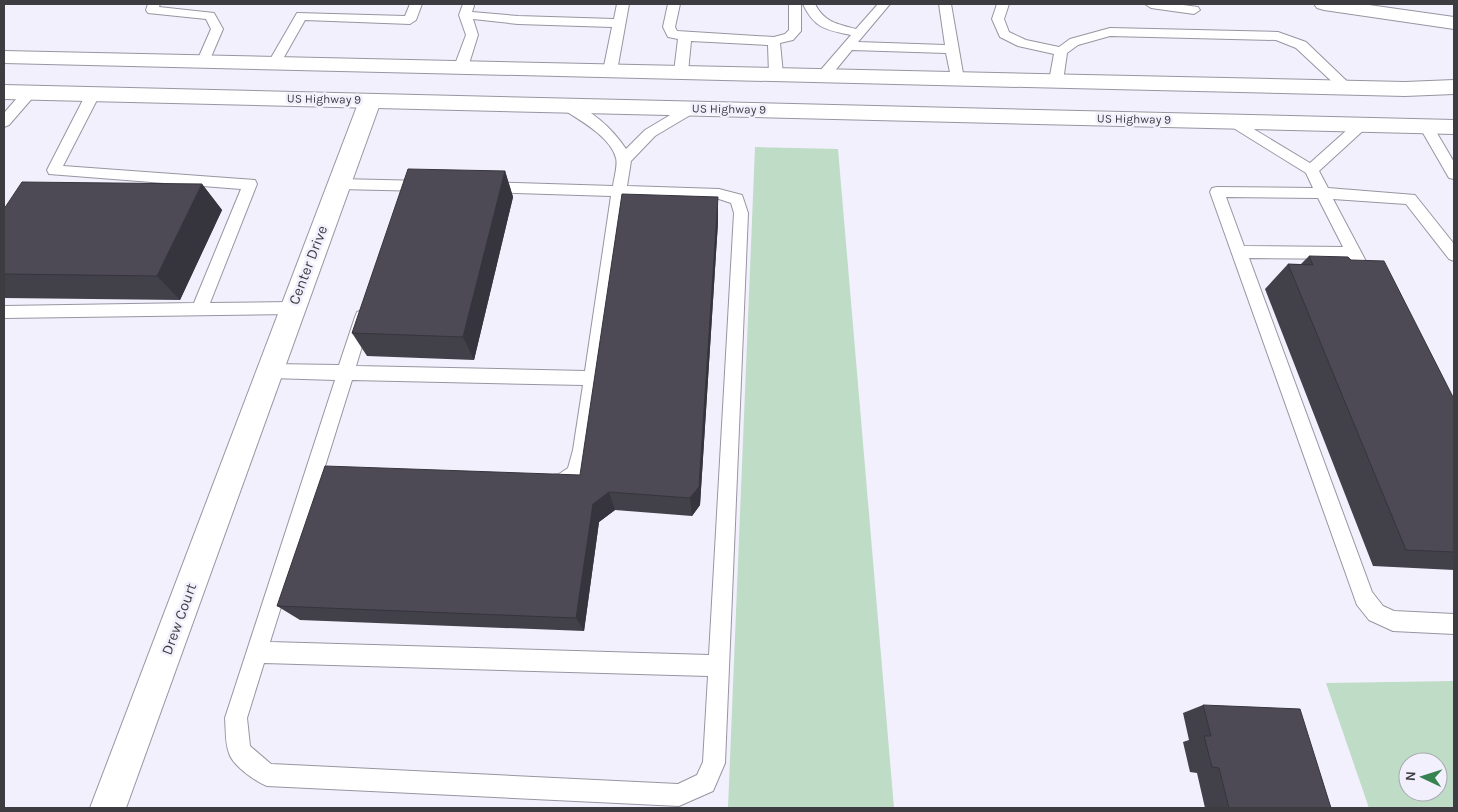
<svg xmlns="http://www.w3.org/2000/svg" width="1458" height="812" font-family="Karla,sans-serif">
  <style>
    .green { fill: #bedcc6; fill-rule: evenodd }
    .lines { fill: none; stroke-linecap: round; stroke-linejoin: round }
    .service-casing { stroke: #9895a1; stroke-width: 2 }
    .minor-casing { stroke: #9895a1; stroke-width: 2 }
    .trunk-casing { stroke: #9895a1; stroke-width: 2 }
    .service { fill: #fff; fill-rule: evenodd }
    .minor { fill: #fff; fill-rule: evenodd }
    .trunk { fill: #fff; fill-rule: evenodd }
    .wall { fill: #424049 }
    .shaded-wall { fill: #36343c }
    .building { fill: #4d4a55; stroke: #36343c }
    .labels { text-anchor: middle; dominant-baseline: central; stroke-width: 5; stroke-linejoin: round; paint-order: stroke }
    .far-street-label { font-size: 12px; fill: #3d3c40; stroke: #f3f0fd }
    .street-label { font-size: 15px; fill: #3d3c40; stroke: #f3f0fd }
  </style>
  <rect width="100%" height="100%" fill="#f3f0fd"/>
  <g class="green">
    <path d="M755,147l83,2 56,659h-166z"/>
    <path d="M1454,681v127h-85l-43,-125zM1408,762h30v30h-30z"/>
  </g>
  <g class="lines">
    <g class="service-casing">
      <g id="service">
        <path d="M148,4h12l-1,3 55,6 9,16 -15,35 -5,1 -6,-4 14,-32 -5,-10 -58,-6 -2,-3z"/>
        <path d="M410,4h12l-6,16 -6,4 -105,-4 -26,46h-10l-1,-3 29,-50 108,3z"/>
        <path d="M463,4h10l1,2 -2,6 46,4 96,3 3,-15h12l-12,67 -7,4 -7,-4 9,-44 -94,-3 -45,-5 5,16 -10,32 -2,3h-10l-2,-3 12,-32 -7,-20z"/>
        <path d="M668,4h12l-5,23 2,4 97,6 11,-3 4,-4v-26h12v27l-8,9 -13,3 3,31 -2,3 -5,1 -7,-4 -1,-29 -77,-4 -3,31 -7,4 -7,-4 4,-33 -10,-2 -5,-10z"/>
        <path d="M803,4h12c9,18 22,20 41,25l22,-25h12l-32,38 87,3 -6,-41h12l13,75 -7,4 -5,-1 -6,-29 -94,-3 -23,28h-10l-2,-3 2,-3 32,-37c-25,-5 -37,-7 -48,-31z"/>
        <path d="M997,4h12l-5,15 5,13 17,8 33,7 11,-8 40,-11 168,4 28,10 48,46 -2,3h-10l-46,-43 -20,-8 -166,-4 -32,9 -11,8 -4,28 -7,4 -7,-4 5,-27 -36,-8 -18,-9 -8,-18z"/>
        <path d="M1145,4h31l22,3 2,3 -6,4 -43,-6z"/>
        <path d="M30,88l5,1 2,3 -2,3 -26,30 -5,2v-14l21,-24z"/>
        <path d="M93,90l5,1 2,3 -37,72 192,14 2,4 -47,119 82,-1 6,1 2,5 -2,5 -6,1 -288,4v-12l190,-3 47,-114 -192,-15 -2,-4 39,-76 2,-3z"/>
        <path d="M566,101c23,6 47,28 60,48l19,-19 42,-25h10l2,3 -2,3 -42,25 -24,25 -4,25 92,3 23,6 6,18 -23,550 -12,28 -34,15 -412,-20c-11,-4 -35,-21 -38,-33 -4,-10 -3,-24 -4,-35l110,-338 -64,-2 -6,-2 -3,-5 3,-5 6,-2 68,1 16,-48 2,-5 6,-2 6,2 2,5 -15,49 229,5 26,-175 -124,-4 -5,-1 -2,-4 2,-4 5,-1 126,4c1,-8 5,-21 3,-28 -5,-21 -38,-39 -55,-50l-2,-3 2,-3zM626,196l93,3 12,4 3,10 -25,442 -439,-13 82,-262 231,5 -10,65 -5,18 -9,6 -13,2 -2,6 2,6 15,2 21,-11 9,-29zM264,663l444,13 -5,86 -6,13 -19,9 -407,-20 -21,-18 -3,-28z"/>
        <path d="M1232,116l78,47 47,-42h10l2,3 -2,3 -48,44 9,17 87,7 39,49v17l-5,-2 -43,-55 -73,-5 44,83 -2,4 -6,2 -6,-2 -14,-27 -100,-1 123,334 11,14 11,5 60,3v20l-61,-3 -24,-11 -12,-15 -147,-413 2,-4 5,-1 96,1 -7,-15 -79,-49 -2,-3 2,-3zM1226,197l92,1 25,49 -99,-1z"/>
        <path d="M1426,121l5,2 23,39v17l-5,-1 -30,-52 2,-3z"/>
        <path d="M339,179l87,2 5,1 2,4 -2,4 -5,1 -87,-2 -5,-1 -2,-4 2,-4z"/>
      </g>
    </g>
    <g class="minor-casing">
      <g id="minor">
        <path d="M1314,4h48l92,13v12l-130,-19 -7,-2z"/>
        <path d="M370,94l7,2 4,5 -255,707h-36l269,-707 4,-5z"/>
      </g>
    </g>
    <g class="trunk-casing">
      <g id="trunk">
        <path d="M4,51l1401,31 49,-2v14l-49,2 -1401,-33z"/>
        <path d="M4,85l1450,35v14l-1450,-35z"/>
      </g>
    </g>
    <use href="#service" class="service"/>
    <use href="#minor" class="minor"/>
    <use href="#trunk" class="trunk"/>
  </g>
  <g class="wall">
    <path d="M505,171l8,26 -39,163 -107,-4 -15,-23z"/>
    <path d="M202,184l20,26 -42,90 -176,-2v-89z"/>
    <path d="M718,222l-18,283 -8,11 -77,-6 -16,12 -15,109 -284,-11 -23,-14 303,-131z"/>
    <path d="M1309,256l145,143v171l-81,-4 -108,-277 23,-25h13z"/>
    <path d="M1203,705l128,103h-126l-8,-35 -7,-1 -7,-30 6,-2 -6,-27z"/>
  </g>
  <g class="shaded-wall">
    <path d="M505,171l8,26 -39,163 -11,-23z"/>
    <path d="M202,184l20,26 -42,90 -23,-24z"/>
    <path d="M718,197v25l-18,283 -8,11 -2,-18z"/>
    <path d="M609,492l6,18 -16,12 -15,109 -8,-13 17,-114z"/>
  </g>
  <g class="building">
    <path d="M408,169l97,2 -42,166 -111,-4z"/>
    <path d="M22,182l180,2 -45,92 -153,-2v-65z"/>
    <path d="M622,194l96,3 -19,290 -9,11 -81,-6 -16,12 -17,114 -299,-12 48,-140 255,9z"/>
    <path d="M1309,256l39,1 3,3 33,1 70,138v153l-48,-2 -118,-286 25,1z"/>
    <path d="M1203,705l97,4 31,99h-102l-10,-40 -7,-1 -8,-31h7z"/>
  </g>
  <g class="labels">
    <g class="far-street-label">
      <text transform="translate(324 99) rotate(1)">US Highway 9</text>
      <text transform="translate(729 109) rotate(1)">US Highway 9</text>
      <text transform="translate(1134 119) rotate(1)">US Highway 9</text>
    </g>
    <g class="street-label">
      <text transform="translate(308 265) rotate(-69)">Center Drive</text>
      <text transform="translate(179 619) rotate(-70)">Drew Court</text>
    </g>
  </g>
  <rect width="1458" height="812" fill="none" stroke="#3d3c40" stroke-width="10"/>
  <g transform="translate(1423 777) rotate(274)"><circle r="24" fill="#f3f0fd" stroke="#aaa8b1"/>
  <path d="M0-4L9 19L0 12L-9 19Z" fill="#368251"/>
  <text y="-8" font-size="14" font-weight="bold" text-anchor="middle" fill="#3d3c40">N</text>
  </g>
</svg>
